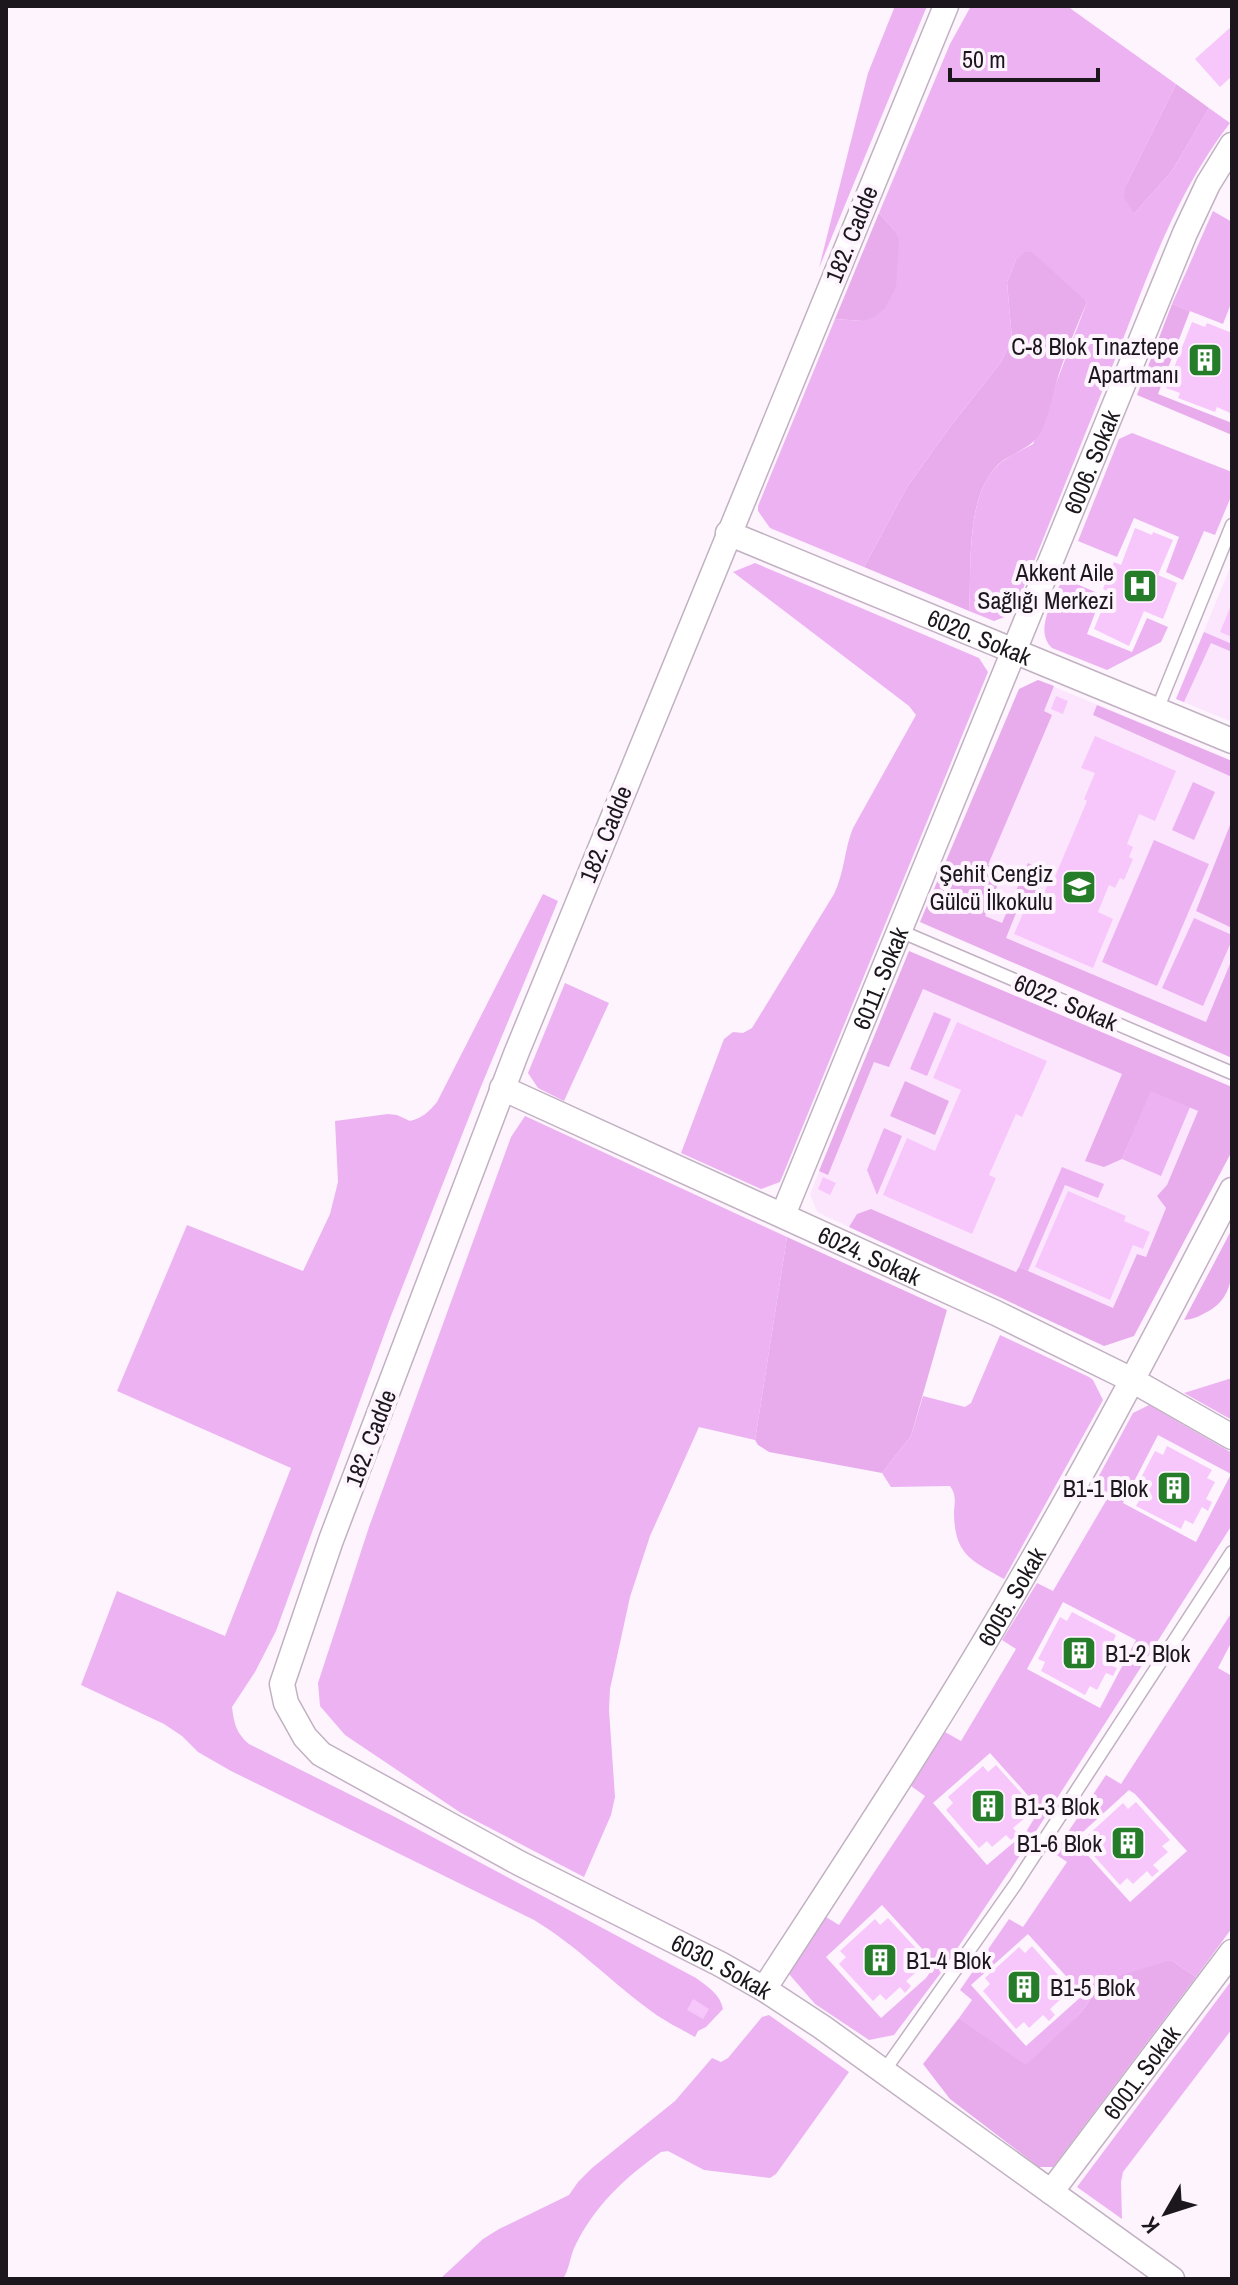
<svg xmlns="http://www.w3.org/2000/svg" width="1238" height="2285" font-family="'Archivo Narrow',sans-serif">
  <style>
    .built { fill: #fce6fe }
    .green { fill: #edb2f2; fill-rule: evenodd }
    .forest { fill: #e8aced }
    .building { fill: #f7c7fb }
    .lines { fill: none; stroke-linecap: round; stroke-linejoin: round }
    .lane-casing { stroke: #c1b1c2; stroke-width: 15 }
    .street-casing { stroke: #c1b1c2; stroke-width: 27 }
    .lane { stroke: #fff; stroke-width: 12 }
    .street { stroke: #fff; stroke-width: 24 }
    .labels { text-anchor: middle; dominant-baseline: central; stroke-width: 8; stroke-linejoin: round; paint-order: stroke }
    .street-label { font-size: 24px; fill: #1c171d; stroke: #fdf4fe }
    .poi-label { font-size: 24px; fill: #1c171d; stroke: #fdf4fe; text-anchor: end }
  </style>
  <rect width="100%" height="100%" fill="#fdf4fe"/>
  <g class="built">
    <path d="M1232,563v159l-56,-23z"/>
    <path d="M1038,680l194,81v297l-312,-136 99,-233z"/>
    <path d="M909,951l323,136v64l-98,185 -30,10 -287,-134 -7,-18z"/>
  </g>
  <g class="green">
    <path d="M895,6h32l-108,262 49,-195z"/>
    <path d="M971,6h96l109,78 -50,101 8,29 38,-43 37,-63 21,15c-52,67 -80,146 -110,224 -36,89 -71,178 -107,267l-19,7 -25,-10c3,-42 -4,-111 27,-144 10,-10 24,-16 37,-23l54,-142 -11,-9 -60,-33 -9,22 5,57 -11,23 -54,69 -40,56 -43,80 -94,-39 -12,-17v-5l77,-187 28,2 32,-90 -16,-18 71,-169z"/>
    <path d="M1213,211l19,11v79l-9,23 -51,-20z"/>
    <path d="M1132,433l100,39v22l-17,41 -11,-4 -21,49 -17,-8 13,-35 -45,-19 -17,39 -39,-16 41,-102z"/>
    <path d="M755,563l224,95 9,14 -208,510 -19,7 -80,-36 43,-114 9,-7 10,1 9,-5 82,-134c11,-23 10,-44 19,-66l63,-113 -7,-9 -176,-134z"/>
    <path d="M1063,578l39,17 -15,39 45,18 15,-34 21,9 -7,15 -54,28 -55,-22c-19,-18 3,-51 11,-70z"/>
    <path d="M1204,632l28,12v8l-21,-9 -27,59 -8,-3z"/>
    <path d="M1193,782l22,10 -21,48 -22,-10z"/>
    <path d="M1154,840l55,24 -52,122 -55,-24z"/>
    <path d="M543,894l15,7 -78,188 -91,232 -113,310 -21,41 -23,35c2,16 4,26 17,37l146,73 301,161c12,9 24,16 27,31l-17,18 -8,4 -3,6c-16,-9 -33,-17 -48,-29 -39,-29 -70,-62 -113,-88l-303,-149 -33,-19 -16,-16 -18,-12 -83,-39 36,-94 108,45 66,-168 -174,-77 70,-166 116,46 27,-57 8,-32 -3,-61 53,-7 9,1 13,6c12,-3 19,-9 27,-19z"/>
    <path d="M1194,918l38,17v5l-29,66 -41,-18z"/>
    <path d="M565,983l44,20 -45,98 -26,-13 -10,-15z"/>
    <path d="M934,1012l17,7 -24,57 -17,-7z"/>
    <path d="M1151,1090l39,17 -29,69 -39,-17z"/>
    <path d="M525,1116l262,121 -32,203 -56,-13 -49,109 -20,61 -20,92 -1,21 6,87 -4,18 -27,62 -123,-64 -116,-78 -25,-29 -2,-23 51,-156 142,-390z"/>
    <path d="M884,1128l18,8 -25,59 -10,-25z"/>
    <path d="M1062,1167l42,17 -6,14 -33,-13 -37,86 -9,-4z"/>
    <path d="M1000,1335l89,42 4,3 10,20 -99,179c-34,-19 -50,-25 -50,-68 1,-10 2,-17 -4,-25l-59,1 -9,-14 29,-37 12,-40 42,11 6,-4z"/>
    <path d="M1232,1378v42l-48,-27z"/>
    <path d="M1149,1405l83,48v72l-201,314 -91,135 -46,61 -25,5 -54,-36 -26,-30 37,-57 13,8 86,-129 -14,-10 34,-54 16,9 55,-92 -14,-9 35,-57 16,8 57,-97 -16,-9 39,-72zM1158,1435l73,39 -35,68 -73,-39zM1063,1602l73,38 -36,68 -73,-39zM990,1753l50,56 -14,23 -39,33 -54,-62zM882,1905l54,59 -10,14 -45,40 -55,-61z"/>
    <path d="M1232,1612v29l-14,27 14,8v252l-36,49 -22,-15 -69,18 -24,32 -55,54 -67,-48 13,-18 -12,-10 49,-71 14,8 44,-65 -13,-9 52,-78 15,9zM1129,1790l6,4 52,57 -57,51 -56,-62zM1028,1934l55,61 -57,51 -55,-61z"/>
    <path d="M1232,1980v49l-109,143 -2,10 1,37 -45,-32z"/>
    <path d="M769,2015l80,57 -73,102 -6,4 -66,-8 -36,-19 -7,1c-36,26 -64,51 -85,92 -6,11 -6,24 -13,35h-123l43,-40 16,-10 70,-34 9,-13 14,-14 83,-67 37,-43 9,4 7,-4 34,-41z"/>
  </g>
  <g class="forest">
    <path d="M1176,84l33,24 -37,63 -38,43 -10,-17 2,-12z"/>
    <path d="M879,213l16,18 4,9 -3,47 -11,21 -11,9 -11,4 -28,-2z"/>
    <path d="M1026,252h6l55,50c-9,21 -18,42 -25,63 -8,21 -11,45 -20,65 -9,20 -33,22 -47,38 -30,34 -23,101 -26,143l-105,-44 43,-80 40,-56 54,-69 11,-23 -5,-57 9,-22z"/>
    <path d="M1172,304l18,7 -32,83 74,29v12l-95,-40z"/>
    <path d="M1038,680l16,6 -10,25 8,4 -64,150 15,7 -18,44 17,7 26,-60 17,9 -11,28 -11,-4 -17,42 200,84 26,-63v99l-312,-136 99,-233z"/>
    <path d="M1097,705l135,56v16l-139,-62z"/>
    <path d="M1232,820v108l-36,-17z"/>
    <path d="M909,951l323,136v64l-98,185 -30,10 -255,-119 8,-13 14,-5 145,63 3,-5 94,41 24,-54 9,3 20,-49 -9,-12 10,-11 31,-74 -47,-20 -29,68 -18,8 -19,-6 37,-87 -199,-85 -34,78 -15,-5 -46,113 -9,-4z"/>
    <path d="M905,1081l44,20 -14,34 -45,-19z"/>
    <path d="M1232,1229c0,29 6,63 -20,80 -10,6 -17,10 -28,11z"/>
    <path d="M787,1237l160,73 -36,126 -29,37 -113,-21 -11,-7 -3,-5z"/>
    <path d="M1168,1961l6,1 22,15 -143,190h-14l-89,-68 -27,-35 36,-46 67,47 55,-53 24,-32z"/>
  </g>
  <g class="building">
    <path d="M1232,26v50l-12,11 -25,-28z"/>
    <path d="M1192,322l13,5 2,-4 25,10v75l-2,5 -13,-6 -2,5 -37,-14 2,-5 -14,-5z"/>
    <path d="M1135,528l17,7 1,-3 20,8 -15,35 19,8 -14,36 -19,-8 -15,35 -35,-17 15,-37 -6,-3 11,-27 7,3z"/>
    <path d="M1232,603v34l-12,-5z"/>
    <path d="M1056,696l12,5 -5,13 -12,-5z"/>
    <path d="M1095,736l81,35 -21,50 -16,-7 -12,30 6,3 -4,10 4,2 -9,21 -4,-2 -5,10 -6,-3 -11,27 15,7 -20,49 -79,-34 13,-30 10,4 11,-24 3,2 36,-85 -3,-2 11,-26 -14,-5z"/>
    <path d="M957,1022l90,39 -25,56 -6,-3 -27,61 7,3 -24,56 -89,-39 24,-57 28,13 26,-61 -28,-12z"/>
    <path d="M823,1177l13,6 -6,12 -12,-6z"/>
    <path d="M1068,1191l58,25 -2,5 26,11 -7,17 -10,-4 -23,55 -75,-33z"/>
    <path d="M1167,1446l45,24 -5,8 8,4 -9,17 6,3 -4,9 -6,-4 -9,17 -8,-4 -4,9 -45,-23 5,-9 -8,-4 22,-42 8,4z"/>
    <path d="M1072,1612l44,23 -4,9 7,4 -9,17 7,3 -4,8 -7,-3 -9,17 -7,-4 -5,9 -44,-24 4,-9 -7,-3 22,-42 7,4z"/>
    <path d="M996,1765l34,38 -8,7 5,6 -14,12 5,6 -7,6 -5,-5 -14,12 -5,-6 -8,7 -33,-38 7,-7 -5,-6 35,-31 5,6z"/>
    <path d="M1136,1802l34,38 -8,6 6,6 -15,13 6,6 -7,6 -5,-6 -14,13 -6,-6 -7,7 -34,-38 7,-7 -5,-5 35,-32 5,6z"/>
    <path d="M888,1918l34,37 -7,7 6,6 -15,13 5,5 -6,7 -5,-6 -14,13 -6,-6 -7,7 -34,-37 7,-7 -6,-6 35,-32 5,6z"/>
    <path d="M1032,1946l34,38 -7,6 5,6 -14,13 5,6 -6,6 -6,-6 -14,13 -5,-6 -8,7 -33,-38 7,-7 -5,-6 34,-31 6,6z"/>
    <path d="M693,1999l16,10 -6,10 -16,-9z"/>
  </g>
  <g class="lines">
    <g class="lane-casing">
      <g id="lane">
        <path d="M1157,710l75,-185"/>
        <path d="M900,931l332,142"/>
        <path d="M884,2071l131,-186 217,-333"/>
      </g>
    </g>
    <g class="street-casing">
      <g id="street">
        <path id="s1" d="M946,6l-430,1048 -185,486 -49,144 4,19 19,34 16,17 198,109 201,101 44,25 58,38 350,252"/>
        <path id="s2" d="M728,533l504,208"/>
        <path id="s3" d="M502,1088l494,225 136,67 100,57"/>
        <path id="s4" d="M783,1215l402,-982 23,-49 24,-39"/>
        <path id="s5" d="M764,1989c89,-137 180,-274 261,-416 73,-125 140,-255 207,-383"/>
        <path id="s6" d="M1051,2192l181,-240"/>
      </g>
    </g>
    <use href="#lane" class="lane"/>
    <use href="#street" class="street"/>
  </g>
  <defs>
    <g id="building-square" transform="scale(1.8)"><rect x="-9" y="-9" width="18" height="18" rx="4" fill="#257c29" stroke="#fdf4fe"/><path d="M-4-6H4V6H1V3H-1V6H-4ZM-2.5-4.3h1.7v1.8h-1.7ZM.8-4.3h1.7v1.8H.8ZM-2.5-1h1.7V.8h-1.7ZM.8-1h1.7V.8H.8Z" fill="#fff"/></g>
    <g id="hospital-square" transform="scale(1.8)"><rect x="-9" y="-9" width="18" height="18" rx="4" fill="#257c29" stroke="#fdf4fe"/><path d="M-5-5h3v3.5h4V-5h3V5h-3V1.5h-4V5h-3Z" fill="#fff"/></g>
    <g id="school-square" transform="scale(1.8)"><rect x="-9" y="-9" width="18" height="18" rx="4" fill="#257c29" stroke="#fdf4fe"/><path d="M0-5L7-2L0 1L-7-2ZM-4 1L0 2.5L4 1V4Q0 6-4 4Z" fill="#fff"/></g>
  </defs>
  <g fill-rule="evenodd">
    <use href="#building-square" x="1205" y="360"/>
    <use href="#hospital-square" x="1140" y="586"/>
    <use href="#school-square" x="1079" y="887"/>
    <use href="#building-square" x="1174" y="1488"/>
    <use href="#building-square" x="1079" y="1653"/>
    <use href="#building-square" x="988" y="1806"/>
    <use href="#building-square" x="1128" y="1843"/>
    <use href="#building-square" x="880" y="1960"/>
    <use href="#building-square" x="1024" y="1987"/>
  </g>
  <g class="labels">
    <g class="street-label">
      <text transform="translate(851 234) rotate(-68)">182. Cadde</text>
      <text stroke="none"><textPath href="#s4" startOffset="814">6006. Sokak</textPath></text>
      <text stroke="none"><textPath href="#s2" startOffset="272">6020. Sokak</textPath></text>
      <text transform="translate(605 834) rotate(-68)">182. Cadde</text>
      <text stroke="none"><textPath href="#s4" startOffset="256">6011. Sokak</textPath></text>
      <text transform="translate(1066 1002) rotate(23)">6022. Sokak</text>
      <text stroke="none"><textPath href="#s3" startOffset="404">6024. Sokak</textPath></text>
      <text transform="translate(370 1438) rotate(-69)">182. Cadde</text>
      <text stroke="none"><textPath href="#s5" startOffset="464">6005. Sokak</textPath></text>
      <text stroke="none"><textPath href="#s1" startOffset="2340">6030. Sokak</textPath></text>
      <text stroke="none"><textPath href="#s6" startOffset="150">6001. Sokak</textPath></text>
    </g>
    <g class="poi-label">
      <text x="1179" y="346">C-8 Blok Tınaztepe<tspan x="1179" dy="28">Apartmanı</tspan></text>
      <text x="1114" y="572">Akkent Aile<tspan x="1114" dy="28">Sağlığı Merkezi</tspan></text>
      <text x="1053" y="873">Şehit Cengiz<tspan x="1053" dy="28">Gülcü İlkokulu</tspan></text>
      <text x="1148" y="1488">B1-1 Blok</text>
      <text x="1105" y="1653" text-anchor="start">B1-2 Blok</text>
      <text x="1014" y="1806" text-anchor="start">B1-3 Blok</text>
      <text x="1102" y="1843">B1-6 Blok</text>
      <text x="906" y="1960" text-anchor="start">B1-4 Blok</text>
      <text x="1050" y="1987" text-anchor="start">B1-5 Blok</text>
    </g>
  </g>
  <rect width="1238" height="2285" fill="none" stroke="#1c171d" stroke-width="16"/>
  <g transform="translate(1166 2213) rotate(231)" stroke="#fdf4fe" stroke-width="6" paint-order="stroke">
  <path d="M0-6L14 30L0 20L-14 30Z" fill="#1c171d"/>
  <text y="-12" font-size="22" font-weight="bold" text-anchor="middle" fill="#1c171d">K</text>
  </g>
  <path d="M950 68v12h148v-12" fill="none" stroke="#1c171d" stroke-width="4"/>
  <text x="962" y="68" font-size="24" fill="#1c171d" stroke="#fdf4fe" stroke-width="6" paint-order="stroke">50 m</text>
</svg>
